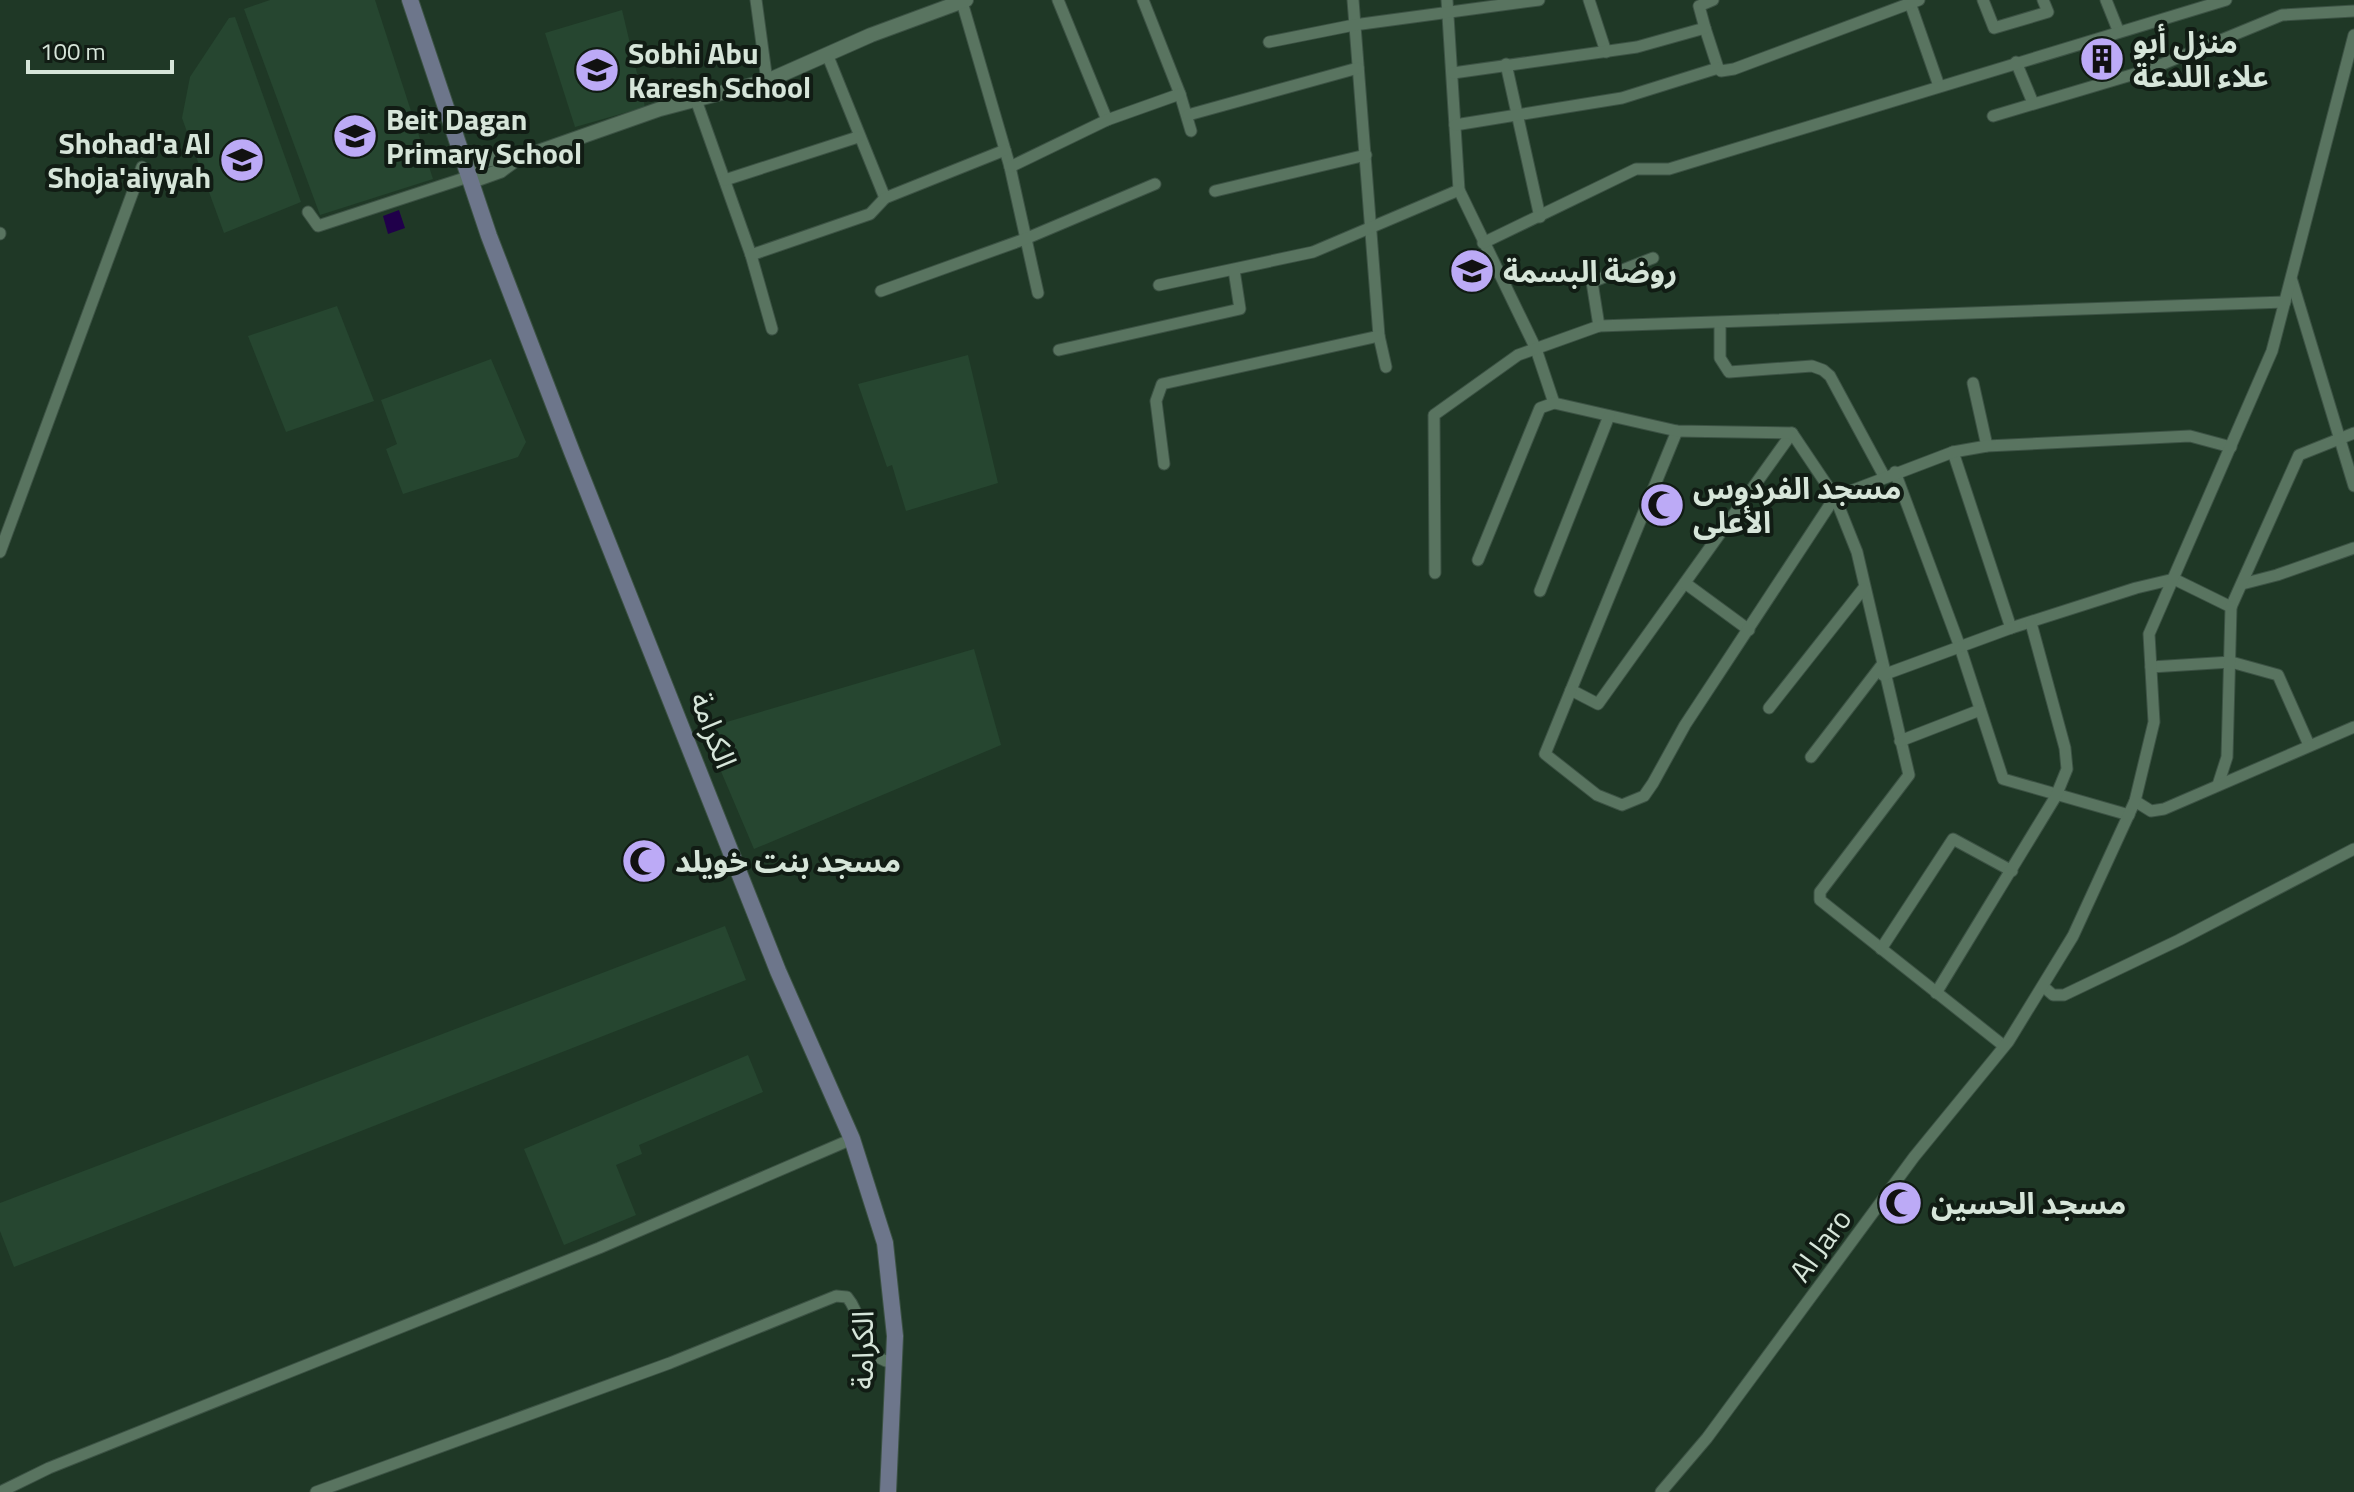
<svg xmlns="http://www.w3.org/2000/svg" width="2354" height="1492" font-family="'Titillium Web','Noto Sans Arabic',sans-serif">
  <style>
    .built { fill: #264630 }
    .water { fill: #20004a }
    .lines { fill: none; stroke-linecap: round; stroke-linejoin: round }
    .minor-casing { stroke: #3c5244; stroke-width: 13 }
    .tertiary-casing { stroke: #3c5244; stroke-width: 16 }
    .secondary-casing { stroke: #3c5244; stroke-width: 18 }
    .minor { stroke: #597460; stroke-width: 11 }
    .tertiary { stroke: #597460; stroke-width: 14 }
    .secondary { stroke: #6d768b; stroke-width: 16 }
    .labels { text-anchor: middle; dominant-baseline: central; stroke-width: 8; stroke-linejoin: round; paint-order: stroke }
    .poi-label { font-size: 30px; font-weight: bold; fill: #d6e5d9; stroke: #111c14; text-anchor: start }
    .street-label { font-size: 30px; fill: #d6e5d9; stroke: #111c14 }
  </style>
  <rect width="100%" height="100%" fill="#1f3826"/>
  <g class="built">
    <path d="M270,0h105l58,179 -113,36 -76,-206z"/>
    <path d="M622,10l23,97 -70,20 -30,-94z"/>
    <path d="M235,17l66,185 -77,31 -42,-115 8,-41 39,-59z"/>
    <path d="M337,306l37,95 -88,31 -38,-96z"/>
    <path d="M968,355l30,128 -92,28 -14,-46 -5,2 -29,-83z"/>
    <path d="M491,359l35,83 -8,15 -115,37 -17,-45 11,-5 -16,-44z"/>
    <path d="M974,649l27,96 -247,104 -51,-120z"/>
    <path d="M725,926l21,54 -732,287 -14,-36v-28z"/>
    <path d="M748,1055l15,37 -124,53 3,9 -26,11 20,50 -72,30 -40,-96z"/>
  </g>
  <path class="water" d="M399,210l6,18 -17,6 -5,-18z"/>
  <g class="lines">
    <g class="minor-casing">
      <g id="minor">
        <path d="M756,0l11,81"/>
        <path d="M1058,0l49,120"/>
        <path d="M1143,0l37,94 11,37"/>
        <path d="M1353,0l26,336 7,31"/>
        <path d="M1447,0l12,190 77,159 18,54"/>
        <path d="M1589,0l17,52"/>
        <path d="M1909,0l30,86"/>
        <path d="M1983,0l11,28 54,-16 -5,-12"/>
        <path d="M2106,0l12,30"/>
        <path d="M962,2l48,165 28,126"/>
        <path d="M1705,28l13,40"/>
        <path d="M1269,42l85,-17 185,-25"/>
        <path d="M827,54l58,144"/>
        <path d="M2016,62l17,41"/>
        <path d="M1506,64l34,153"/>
        <path d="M1453,73l184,-26 68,-19 -6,-22 14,-6"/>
        <path d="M696,100l55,155"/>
        <path d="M1188,115l170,-47"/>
        <path d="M1993,116l155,-46 134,-55 72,-4"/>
        <path d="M1455,125l167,-27 96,-30 3,3 13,-2 185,-69"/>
        <path d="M1010,167l97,-47 73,-26"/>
        <path d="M725,180l133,-43"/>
        <path d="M1215,191l151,-36"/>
        <path d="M308,212l10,14 153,-50"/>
        <path d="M0,234v-1"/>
        <path d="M1483,243l153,-74h33l557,-169"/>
        <path d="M2292,281l62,205"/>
        <path d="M1159,285l154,-33 146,-62"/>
        <path d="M881,291l144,-52 130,-55"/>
        <path d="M1720,325v33l9,14 83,-6 11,4 7,6 54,100"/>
        <path d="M1599,326l-7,-44 61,-24"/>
        <path d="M772,329l-21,-74 119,-41 15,-16 120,-48"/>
        <path d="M1059,350l181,-41 -6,-39"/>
        <path d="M1973,383l14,63"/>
        <path d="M1677,431l-106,259 27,14 194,-271"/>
        <path d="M1953,452l58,176"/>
        <path d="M1164,464l-8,-63 6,-17 217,-48"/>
        <path d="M1895,472l65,175 43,132 126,36"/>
        <path d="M0,552l142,-385"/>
        <path d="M1478,560l62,-152 14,-5 123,28 115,2 43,64 22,55 52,223 -89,117v8l184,146"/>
        <path d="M1435,573l-1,-158 84,-60 81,-29 686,-24"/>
        <path d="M1685,583l64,47"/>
        <path d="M2242,584l35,-9 77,-27"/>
        <path d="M1540,591l69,-175"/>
        <path d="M2151,667l80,-5 47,13 31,70"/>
        <path d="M1883,675l128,-47 125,-40 38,-9 57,28 68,-152 55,-22"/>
        <path d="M1571,690l-26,64 52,41 25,10 22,-9 9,-13 32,-58 150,-228 118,-45 34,-6 203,-10 41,11"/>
        <path d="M1769,708l94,-119"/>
        <path d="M1900,741l80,-31"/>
        <path d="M1811,757l70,-91"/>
        <path d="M2218,785l9,-28 4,-150"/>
        <path d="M2135,801l16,10 13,-2 190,-82"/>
        <path d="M1881,949l72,-110 59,32"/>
        <path d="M2044,987l9,8h11l115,-55 175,-91"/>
        <path d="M1936,993l120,-197 11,-27 -2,-21 -34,-125"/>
        <path d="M0,1492l49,-24 550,-220 253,-109"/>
        <path d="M316,1492l354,-129 166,-67 11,1c19,22 10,59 46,66"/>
        <path d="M1661,1492l46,-54 207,-281 94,-115 65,-106 62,-135 19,-79 -5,-88 123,-283 82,-316"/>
      </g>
    </g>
    <g class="tertiary-casing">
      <g id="tertiary">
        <path d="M515,160l145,-51 107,-28 104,-46 95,-35"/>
        <path d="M466,164l31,-6 18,2 -15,11 -28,10"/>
      </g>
    </g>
    <g class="secondary-casing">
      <path id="secondary" d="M410,0l79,236 83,216 206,519 74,168 33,104 10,93 -7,156"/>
    </g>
    <use href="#minor" class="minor"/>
    <use href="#tertiary" class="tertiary"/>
    <use href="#secondary" class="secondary"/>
  </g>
  <defs>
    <g id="building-disc" transform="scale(2.3)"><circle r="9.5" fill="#bcaaf6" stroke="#111c14"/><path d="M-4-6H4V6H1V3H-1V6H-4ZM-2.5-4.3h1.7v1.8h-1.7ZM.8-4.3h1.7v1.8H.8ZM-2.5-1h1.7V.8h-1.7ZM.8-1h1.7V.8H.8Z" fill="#111"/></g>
    <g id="school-disc" transform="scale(2.3)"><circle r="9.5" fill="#bcaaf6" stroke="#111c14"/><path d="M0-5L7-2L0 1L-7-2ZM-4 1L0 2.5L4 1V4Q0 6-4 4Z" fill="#111"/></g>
    <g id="mosque-disc" transform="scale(2.3)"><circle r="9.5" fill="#bcaaf6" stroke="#111c14"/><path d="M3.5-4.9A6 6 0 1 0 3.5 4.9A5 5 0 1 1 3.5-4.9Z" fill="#111"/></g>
  </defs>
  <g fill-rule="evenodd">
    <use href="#building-disc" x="2102" y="59"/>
    <use href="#school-disc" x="597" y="70"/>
    <use href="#school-disc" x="355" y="136"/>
    <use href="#school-disc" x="242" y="160"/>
    <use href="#school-disc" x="1472" y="271"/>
    <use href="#mosque-disc" x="1662" y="505"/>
    <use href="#mosque-disc" x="644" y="861"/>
    <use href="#mosque-disc" x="1900" y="1203"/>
  </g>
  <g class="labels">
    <g class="poi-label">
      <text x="2133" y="42">منزل أبو<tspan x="2133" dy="34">علاء اللدعة</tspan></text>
      <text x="628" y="53">Sobhi Abu<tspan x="628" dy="34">Karesh School</tspan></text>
      <text x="386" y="119">Beit Dagan<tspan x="386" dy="34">Primary School</tspan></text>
      <text x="211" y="143" text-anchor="end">Shohad'a Al<tspan x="211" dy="34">Shoja'aiyyah</tspan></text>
      <text x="1503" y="271">روضة البسمة</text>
      <text x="1693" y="488">مسجد الفردوس<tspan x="1693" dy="34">الأعلى</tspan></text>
      <text x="675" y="861">مسجد بنت خويلد</text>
      <text x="1931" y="1203">مسجد الحسين</text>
    </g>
    <g class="street-label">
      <text transform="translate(714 730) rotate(69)">الكرامة</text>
      <text transform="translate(1820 1245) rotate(-54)">Al Jaro</text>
      <text transform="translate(862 1350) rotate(-90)">الكرامة</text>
    </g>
  </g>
  <path d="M28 60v12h144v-12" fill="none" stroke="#d6e5d9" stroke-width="4"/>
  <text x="40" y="60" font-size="24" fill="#d6e5d9" stroke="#111c14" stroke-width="6" paint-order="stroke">100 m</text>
</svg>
